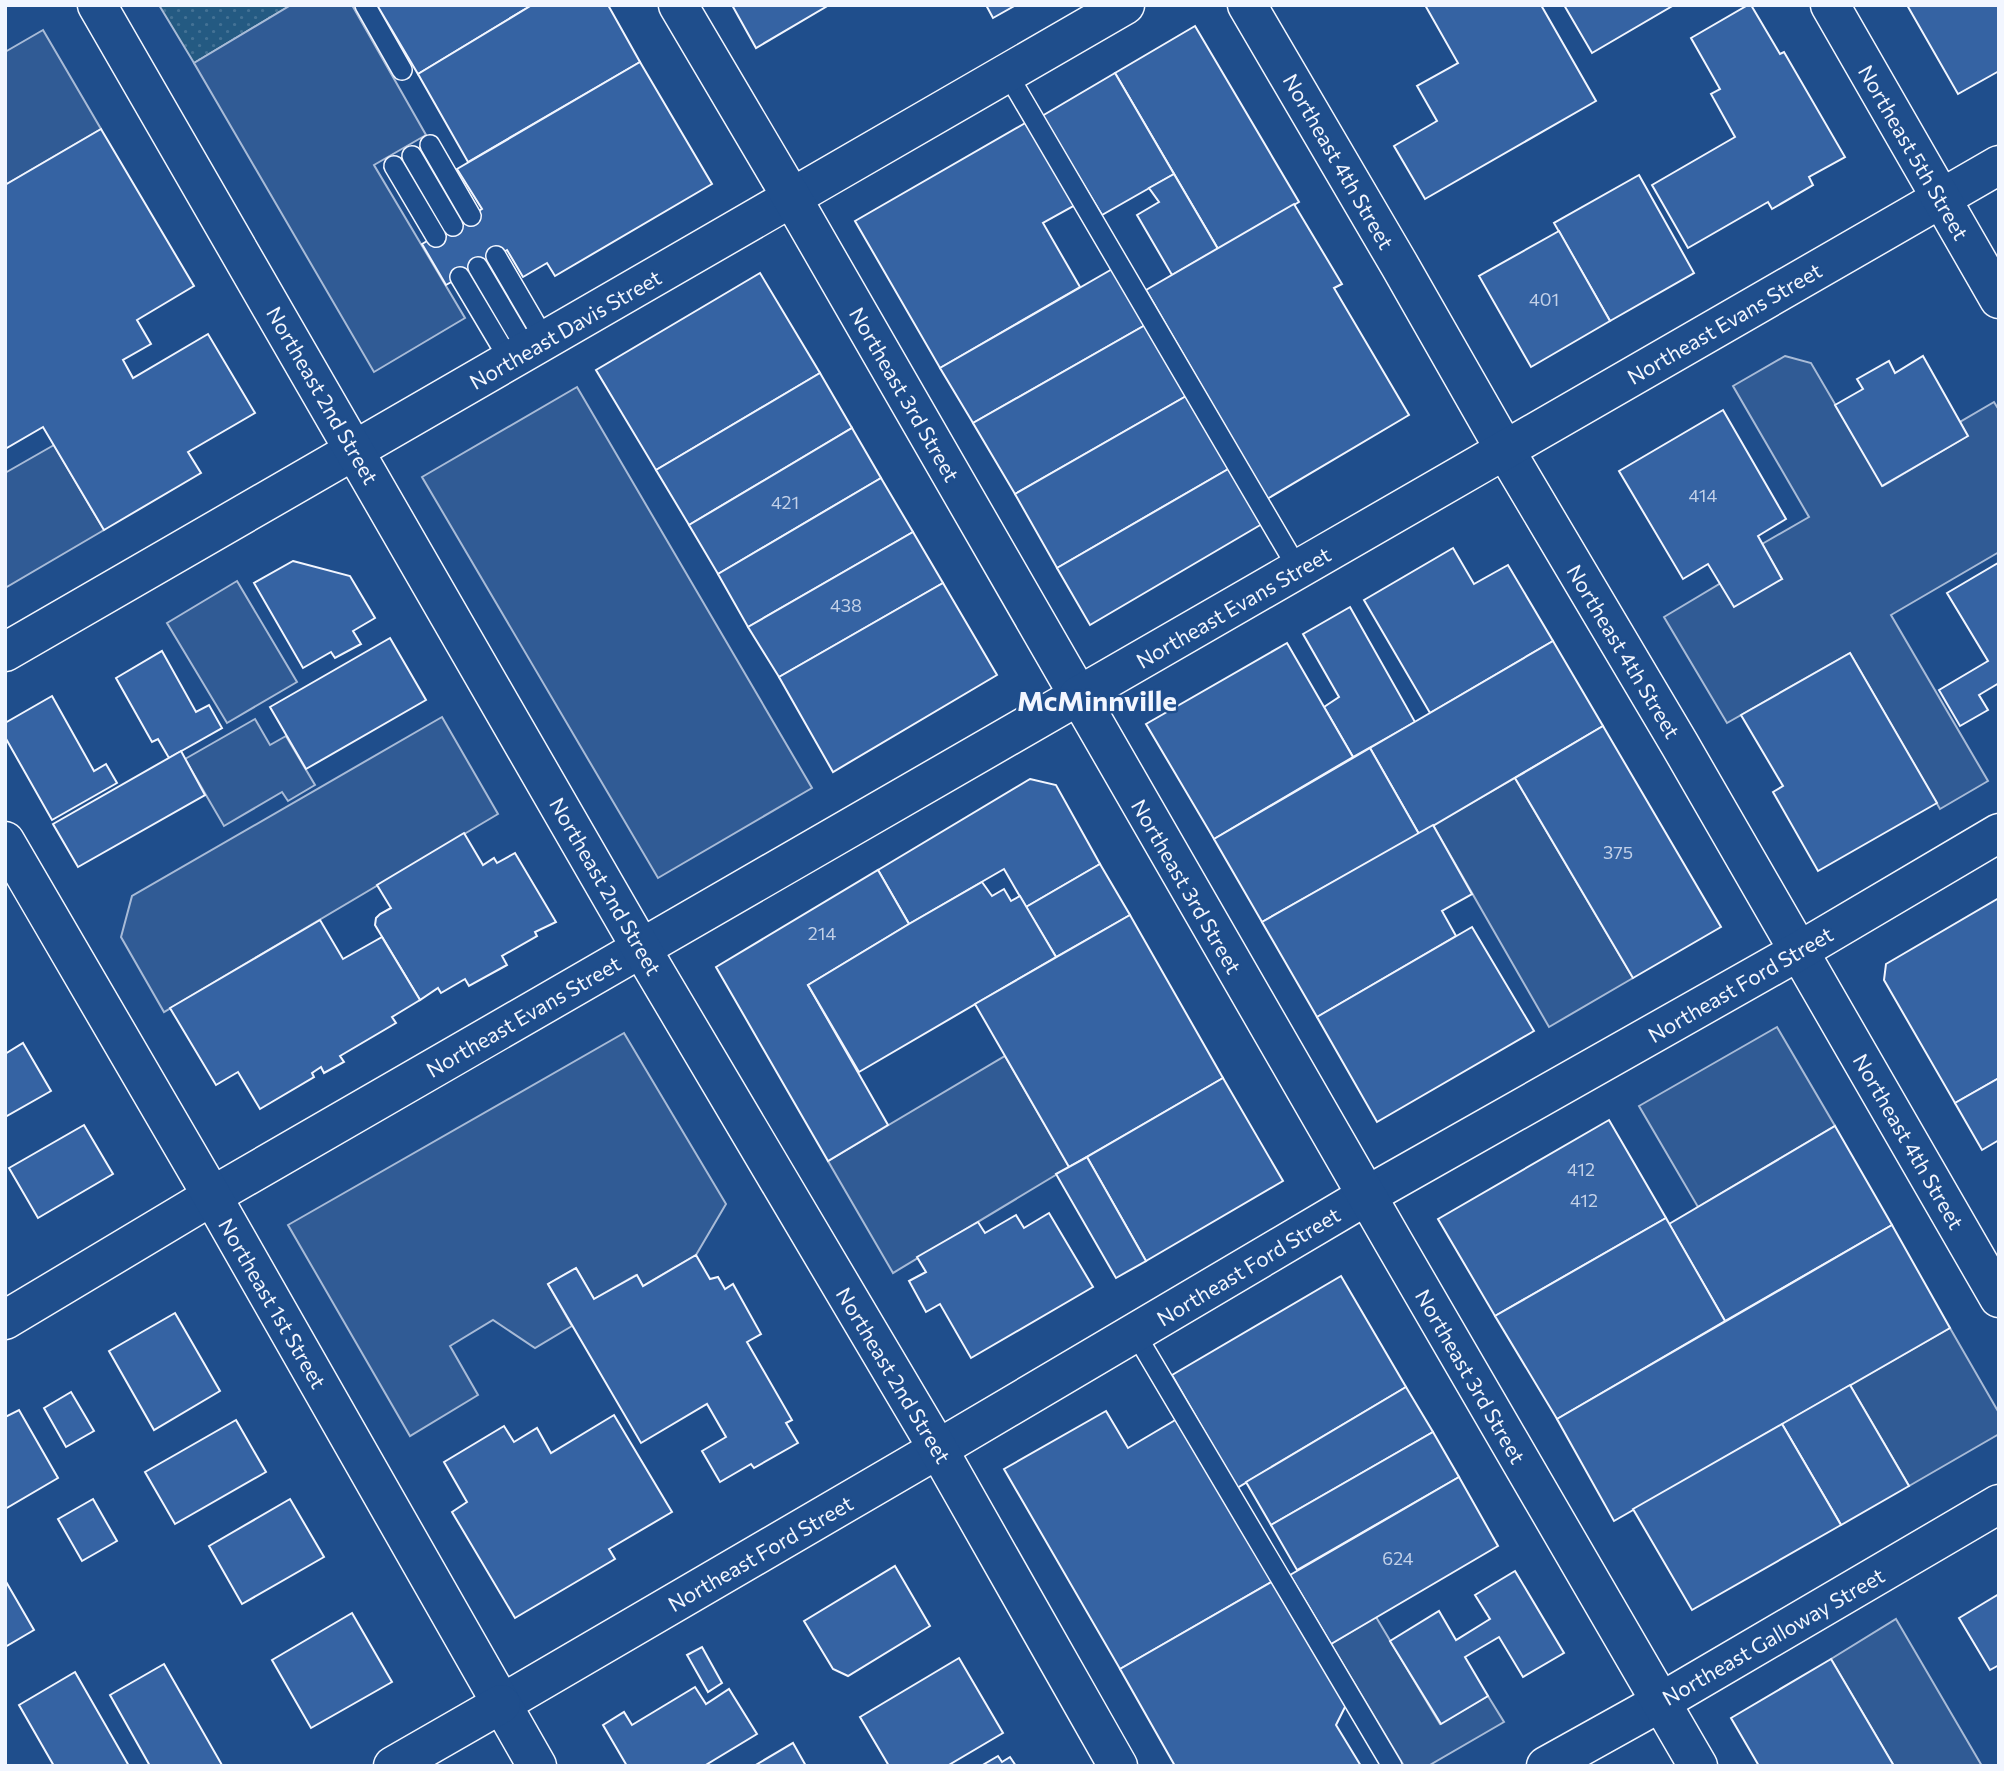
<svg xmlns="http://www.w3.org/2000/svg" width="2004" height="1771" font-family="Commissioner,sans-serif">
  <style>
    .grass { fill: url(#grass-dots); stroke: #a8bbd7; stroke-width: 2 }
    .parking { fill: #305b95; stroke: #a8bbd7; stroke-width: 2 }
    .building { fill: #3563a3; stroke: #f2f6ff; stroke-width: 2 }
    .lines { fill: none; stroke-linecap: round; stroke-linejoin: round }
    .lane-casing { stroke: #f2f6ff; stroke-width: 22 }
    .street-casing { stroke: #f2f6ff; stroke-width: 41 }
    .secondary-casing { stroke: #f2f6ff; stroke-width: 41 }
    .primary-casing { stroke: #f2f6ff; stroke-width: 41 }
    .lane { stroke: #1f4e8c; stroke-width: 19 }
    .street { stroke: #1f4e8c; stroke-width: 38 }
    .secondary { stroke: #1f4e8c; stroke-width: 38 }
    .primary { stroke: #1f4e8c; stroke-width: 38 }
    .labels { text-anchor: middle; dominant-baseline: central; stroke-width: 5; stroke-linejoin: round; paint-order: stroke }
    .number-label { font-size: 18px; fill: #c3d1e8 }
    .street-label { font-size: 21px; fill: #f2f6ff; stroke: #1f4e8c }
    .district-label { font-size: 28px; font-weight: bold; fill: #f2f6ff; stroke: #1f4e8c }
  </style>
  <defs>
    <pattern id="grass-dots" width="8" height="8" patternUnits="userSpaceOnUse" patternTransform="scale(1.75)"><rect width="8" height="8" fill="#245a82"/><path d="M2 2h.1M6 6h.1" fill="none" stroke="#447295" stroke-width="1.8" stroke-linecap="round"/></pattern>
  </defs>
  <rect width="100%" height="100%" fill="#1f4e8c"/>
  <path class="grass" d="M159,5h132l-97,58z"/>
  <g class="parking">
    <path d="M291,5h61l74,130 -52,30 91,153 -91,54 -180,-309z"/>
    <path d="M43,30l58,99 -96,56v-133z"/>
    <path d="M1785,356l26,7 72,123 84,-50 -7,-14 34,-20 5,8v142l-108,63 97,166 -48,28 -90,-156 -123,70 -63,-106 57,-34 61,-4 -20,-35 47,-27 -76,-131z"/>
    <path d="M577,387l235,401 -154,90 -236,-401z"/>
    <path d="M54,445l50,85 -99,58v-115z"/>
    <path d="M237,581l60,101 -70,41 -60,-100z"/>
    <path d="M442,717l56,97 -334,198 -43,-75 11,-41z"/>
    <path d="M255,719l15,26 16,-9 29,49 -27,16 -6,-9 -58,34 -39,-67z"/>
    <path d="M1515,778l118,200 -84,49 -116,-202z"/>
    <path d="M1777,1027l58,99 -137,81 -59,-101z"/>
    <path d="M624,1033l102,171 -30,51 -53,31 -7,-11 -42,24 -18,-31 -28,16 24,42 -37,22 -42,-28 -43,26 28,49 -68,41 -122,-211z"/>
    <path d="M1005,1056l64,111 -176,106 -65,-112z"/>
    <path d="M1950,1328l49,85v21l-90,52 -59,-101z"/>
    <path d="M1376,1617l64,107 48,-28 16,26 -76,44h-24l-73,-122z"/>
    <path d="M1896,1619l86,147h-88l-63,-107z"/>
  </g>
  <g class="building">
    <path d="M377,5h155l-114,69z"/>
    <path d="M532,5h76l32,57 -172,100 -50,-88z"/>
    <path d="M732,5h97l-73,43z"/>
    <path d="M986,5h30l-23,13z"/>
    <path d="M1425,5h116l55,96 -171,98 -31,-53 43,-25 -20,-35 41,-23z"/>
    <path d="M1564,5h110l-82,48z"/>
    <path d="M1748,5h3l29,49 4,-2 61,105 -36,20 4,8 -41,24 -4,-7 -80,46 -36,-63 83,-48 -24,-43 9,-5 -29,-51z"/>
    <path d="M1907,5h92v66l-41,23z"/>
    <path d="M1195,26l104,176 -81,47 -103,-176z"/>
    <path d="M640,62l72,122 -157,92 -8,-13 -24,14 -16,-27 -61,35 -24,-41 60,-35 -25,-40z"/>
    <path d="M1115,73l59,101 -72,41 -60,-99z"/>
    <path d="M1027,122l48,83 -32,18 37,64 -140,81 -85,-147z"/>
    <path d="M101,129l93,157 -57,34 14,24 -28,16 10,18 75,-44 47,79 -67,39 13,21 -97,57 -61,-103 -38,22v-264z"/>
    <path d="M1174,174l44,75 -46,26 -35,-60 22,-13 -10,-14z"/>
    <path d="M1639,175l55,98 -84,48 -56,-98z"/>
    <path d="M1294,204l48,80 -8,4 75,127 -142,84 -121,-209z"/>
    <path d="M1559,231l51,90 -79,46 -52,-91z"/>
    <path d="M1114,268l33,56 -174,99 -33,-55z"/>
    <path d="M760,273l60,100 -164,97 -60,-100z"/>
    <path d="M1147,324l41,71 -173,99 -42,-71z"/>
    <path d="M1923,356l45,80 -86,50 -47,-81 28,-16 -6,-10 32,-18 6,12z"/>
    <path d="M820,373l32,55 -163,97 -33,-55z"/>
    <path d="M1188,395l42,73 -173,100 -42,-74z"/>
    <path d="M1723,410l63,109 -28,17 24,43 -48,28 -26,-43 -25,15 -64,-108z"/>
    <path d="M852,428l29,50 -163,96 -29,-49z"/>
    <path d="M1230,468l32,56 -172,101 -33,-57z"/>
    <path d="M881,478l32,54 -165,95 -30,-53z"/>
    <path d="M913,532l30,51 -164,94 -31,-50z"/>
    <path d="M1453,548l21,36 34,-19 45,76 -123,72 -66,-113z"/>
    <path d="M293,561l57,15 25,42 -22,13 8,13 -26,14 -4,-6 -28,16 -49,-85z"/>
    <path d="M1998,563l1,120 -20,12 9,15 -28,16 -21,-36 49,-29 -41,-68z"/>
    <path d="M943,583l54,92 -164,97 -54,-95z"/>
    <path d="M1350,607l65,115 -62,35 -29,-50 15,-10 -36,-63z"/>
    <path d="M390,638l36,62 -120,69 -36,-62z"/>
    <path d="M1553,641l50,85 -184,108 -49,-86z"/>
    <path d="M1287,643l66,114 -139,82 -68,-115z"/>
    <path d="M162,651l34,61 13,-7 13,23 -53,30 -11,-19 -6,3 -36,-64z"/>
    <path d="M1850,653l87,150 -119,68 -45,-79 10,-6 -42,-71z"/>
    <path d="M52,696l42,75 12,-7 11,19 -65,37 -47,-83v-14z"/>
    <path d="M1603,726l118,201 -88,51 -118,-200z"/>
    <path d="M1370,748l49,86 -157,88 -48,-83z"/>
    <path d="M181,751l24,44 -127,72 -25,-43z"/>
    <path d="M1030,779l26,6 44,79 -74,43 -22,-38 -95,55 -31,-54z"/>
    <path d="M1433,825l39,69 -30,17 14,25 -139,81 -55,-95z"/>
    <path d="M464,833l19,32 11,-7 3,5 18,-10 41,69 -21,10 2,4 -35,20 5,9 -38,21 -4,-7 -24,14 -3,-5 -18,12 -45,-75 1,-7 4,-4 11,-6 -14,-23z"/>
    <path d="M1100,864l30,51 -74,42 -30,-50z"/>
    <path d="M878,870l31,54 -101,61 80,140 -60,36 -112,-194z"/>
    <path d="M982,882l10,14 12,-7 7,12 9,-5 36,61 -197,115 -51,-87 101,-61z"/>
    <path d="M1999,898v180l-44,25 -71,-123 2,-16z"/>
    <path d="M1130,915l93,163 -154,89 -94,-163z"/>
    <path d="M320,920l23,39 39,-22 38,63 -28,17 4,6 -56,33 4,6 -20,11 -3,-6 -9,6 2,4 -54,32 -22,-37 -22,13 -46,-77z"/>
    <path d="M1472,927l62,104 -157,91 -60,-105z"/>
    <path d="M23,1043l28,48 -46,26v-63z"/>
    <path d="M1223,1078l60,103 -137,80 -59,-104z"/>
    <path d="M1999,1078v62l-17,10 -27,-47z"/>
    <path d="M1609,1120l57,98 -171,98 -57,-97z"/>
    <path d="M84,1125l29,49 -75,44 -29,-50z"/>
    <path d="M1835,1126l57,99 -167,96 -56,-97z"/>
    <path d="M1087,1157l59,104 -30,17 -60,-104z"/>
    <path d="M1049,1213l44,74 -122,71 -31,-54 -14,8 -17,-31 17,-9 -9,-15 61,-35 7,11 31,-18 8,13z"/>
    <path d="M1666,1218l59,103 -168,98 -62,-103z"/>
    <path d="M1892,1225l58,103 -336,193 -57,-102z"/>
    <path d="M696,1255l14,24 8,-2 7,12 8,-5 28,50 -14,8 45,78 -6,3 12,20 -44,25 -3,-4 -31,18 -18,-31 24,-14 -19,-33 -66,39 -93,-159 28,-16 18,31 43,-24 6,11z"/>
    <path d="M1341,1276l65,111 -169,101 -65,-113z"/>
    <path d="M175,1313l45,78 -66,39 -45,-79z"/>
    <path d="M1850,1385l59,101 -68,39 -59,-101z"/>
    <path d="M1406,1387l27,45 -162,93 -25,-43z"/>
    <path d="M71,1392l23,39 -28,16 -22,-39z"/>
    <path d="M19,1410l39,68 -53,31v-92z"/>
    <path d="M1106,1411l22,37 49,-29 96,162 -153,88 -116,-200z"/>
    <path d="M614,1415l58,97 -63,37 6,10 -100,59 -63,-106 15,-10 -23,-40 60,-36 10,16 23,-14 14,25z"/>
    <path d="M236,1420l30,52 -91,52 -30,-52z"/>
    <path d="M1782,1424l59,101 -149,85 -59,-101z"/>
    <path d="M1433,1432l26,45 -162,93 -26,-45z"/>
    <path d="M1459,1477l39,69 -167,98 -41,-69z"/>
    <path d="M93,1499l24,42 -35,20 -24,-42z"/>
    <path d="M290,1499l34,58 -82,47 -33,-58z"/>
    <path d="M895,1566l35,60 -82,50 -15,-7 -29,-48z"/>
    <path d="M1515,1571l49,82 -41,24 -24,-40 -34,20 23,39 -47,28 -51,-83 49,-30 17,29 34,-21 -15,-24z"/>
    <path d="M5,1580l29,50 -29,17z"/>
    <path d="M1273,1581l73,124 -10,20 25,41h-186l-55,-97z"/>
    <path d="M1999,1594v71l-9,5 -31,-52z"/>
    <path d="M352,1613l40,69 -81,46 -39,-68z"/>
    <path d="M702,1647l20,36 -14,9 -21,-37z"/>
    <path d="M959,1658l44,75 -56,33h-58l-29,-49z"/>
    <path d="M1831,1659l63,107h-135l-28,-48z"/>
    <path d="M164,1664l58,101 -1,1h-71l-40,-71z"/>
    <path d="M75,1672l54,94h-75l-35,-61z"/>
    <path d="M695,1687l11,17 23,-15 28,45 -53,32h-77l-24,-41 21,-13 8,13z"/>
    <path d="M793,1743l13,23h-52z"/>
    <path d="M998,1756l4,6 8,-5 6,9h-35z"/>
  </g>
  <g class="lines">
    <g class="lane-casing">
      <g id="lane">
        <path d="M365,5l37,65"/>
        <path d="M1007,73l291,496"/>
        <path d="M430,145l41,71"/>
        <path d="M412,156l41,70"/>
        <path d="M394,166l42,71"/>
        <path d="M496,256l49,84"/>
        <path d="M478,267l49,83"/>
        <path d="M460,277l50,84"/>
        <path d="M1135,1333l257,433"/>
      </g>
    </g>
    <g class="street-casing">
      <g id="street">
        <path d="M1247,5l153,261 105,184 175,295 319,553"/>
        <path d="M5,652l1120,-647"/>
        <path d="M5,1320l207,-124 866,-500"/>
        <path d="M501,1704l437,-255 428,-253 433,-245 200,-118"/>
        <path d="M1546,1766l115,-64 338,-198"/>
      </g>
    </g>
    <g class="secondary-casing">
      <g id="secondary">
        <path d="M97,5l544,943 297,501 180,317"/>
        <path d="M678,5l114,193 602,1045 304,523"/>
        <path d="M1078,696l921,-531"/>
        <path d="M5,841l207,355 325,570"/>
        <path d="M393,1766l108,-62"/>
      </g>
    </g>
    <g class="primary-casing">
      <path id="primary" d="M1830,5l169,294"/>
    </g>
    <use href="#lane" class="lane"/>
    <use href="#street" class="street"/>
    <use href="#secondary" class="secondary"/>
    <use href="#primary" class="primary"/>
  </g>
  <g class="labels">
    <g class="number-label">
      <text x="1544" y="299">401</text>
      <text x="1703" y="495">414</text>
      <text x="785" y="502">421</text>
      <text x="846" y="605">438</text>
      <text x="1618" y="852">375</text>
      <text x="822" y="933">214</text>
      <text x="1581" y="1169">412</text>
      <text x="1584" y="1200">412</text>
      <text x="1398" y="1558">624</text>
    </g>
    <g class="street-label">
      <text transform="translate(1914 152) rotate(60)">Northeast 5th Street</text>
      <text transform="translate(1339 161) rotate(60)">Northeast 4th Street</text>
      <text transform="translate(1724 323) rotate(-30)">Northeast Evans Street</text>
      <text transform="translate(565 329) rotate(-30)">Northeast Davis Street</text>
      <text transform="translate(905 394) rotate(60)">Northeast 3rd Street</text>
      <text transform="translate(323 395) rotate(60)">Northeast 2nd Street</text>
      <text transform="translate(1233 607) rotate(-30)">Northeast Evans Street</text>
      <text transform="translate(1624 651) rotate(59)">Northeast 4th Street</text>
      <text transform="translate(606 886) rotate(60)">Northeast 2nd Street</text>
      <text transform="translate(1187 886) rotate(60)">Northeast 3rd Street</text>
      <text transform="translate(1740 984) rotate(-30)">Northeast Ford Street</text>
      <text transform="translate(523 1016) rotate(-30)">Northeast Evans Street</text>
      <text transform="translate(1909 1141) rotate(60)">Northeast 4th Street</text>
      <text transform="translate(1248 1266) rotate(-31)">Northeast Ford Street</text>
      <text transform="translate(273 1303) rotate(60)">Northeast 1st Street</text>
      <text transform="translate(894 1375) rotate(59)">Northeast 2nd Street</text>
      <text transform="translate(1471 1376) rotate(60)">Northeast 3rd Street</text>
      <text transform="translate(760 1553) rotate(-30)">Northeast Ford Street</text>
      <text transform="translate(1773 1636) rotate(-30)">Northeast Galloway Street</text>
    </g>
    <g class="district-label">
      <text x="1097" y="700">McMinnville</text>
    </g>
  </g>
  <rect width="2004" height="1771" fill="none" stroke="#f2f6ff" stroke-width="14"/>
</svg>
